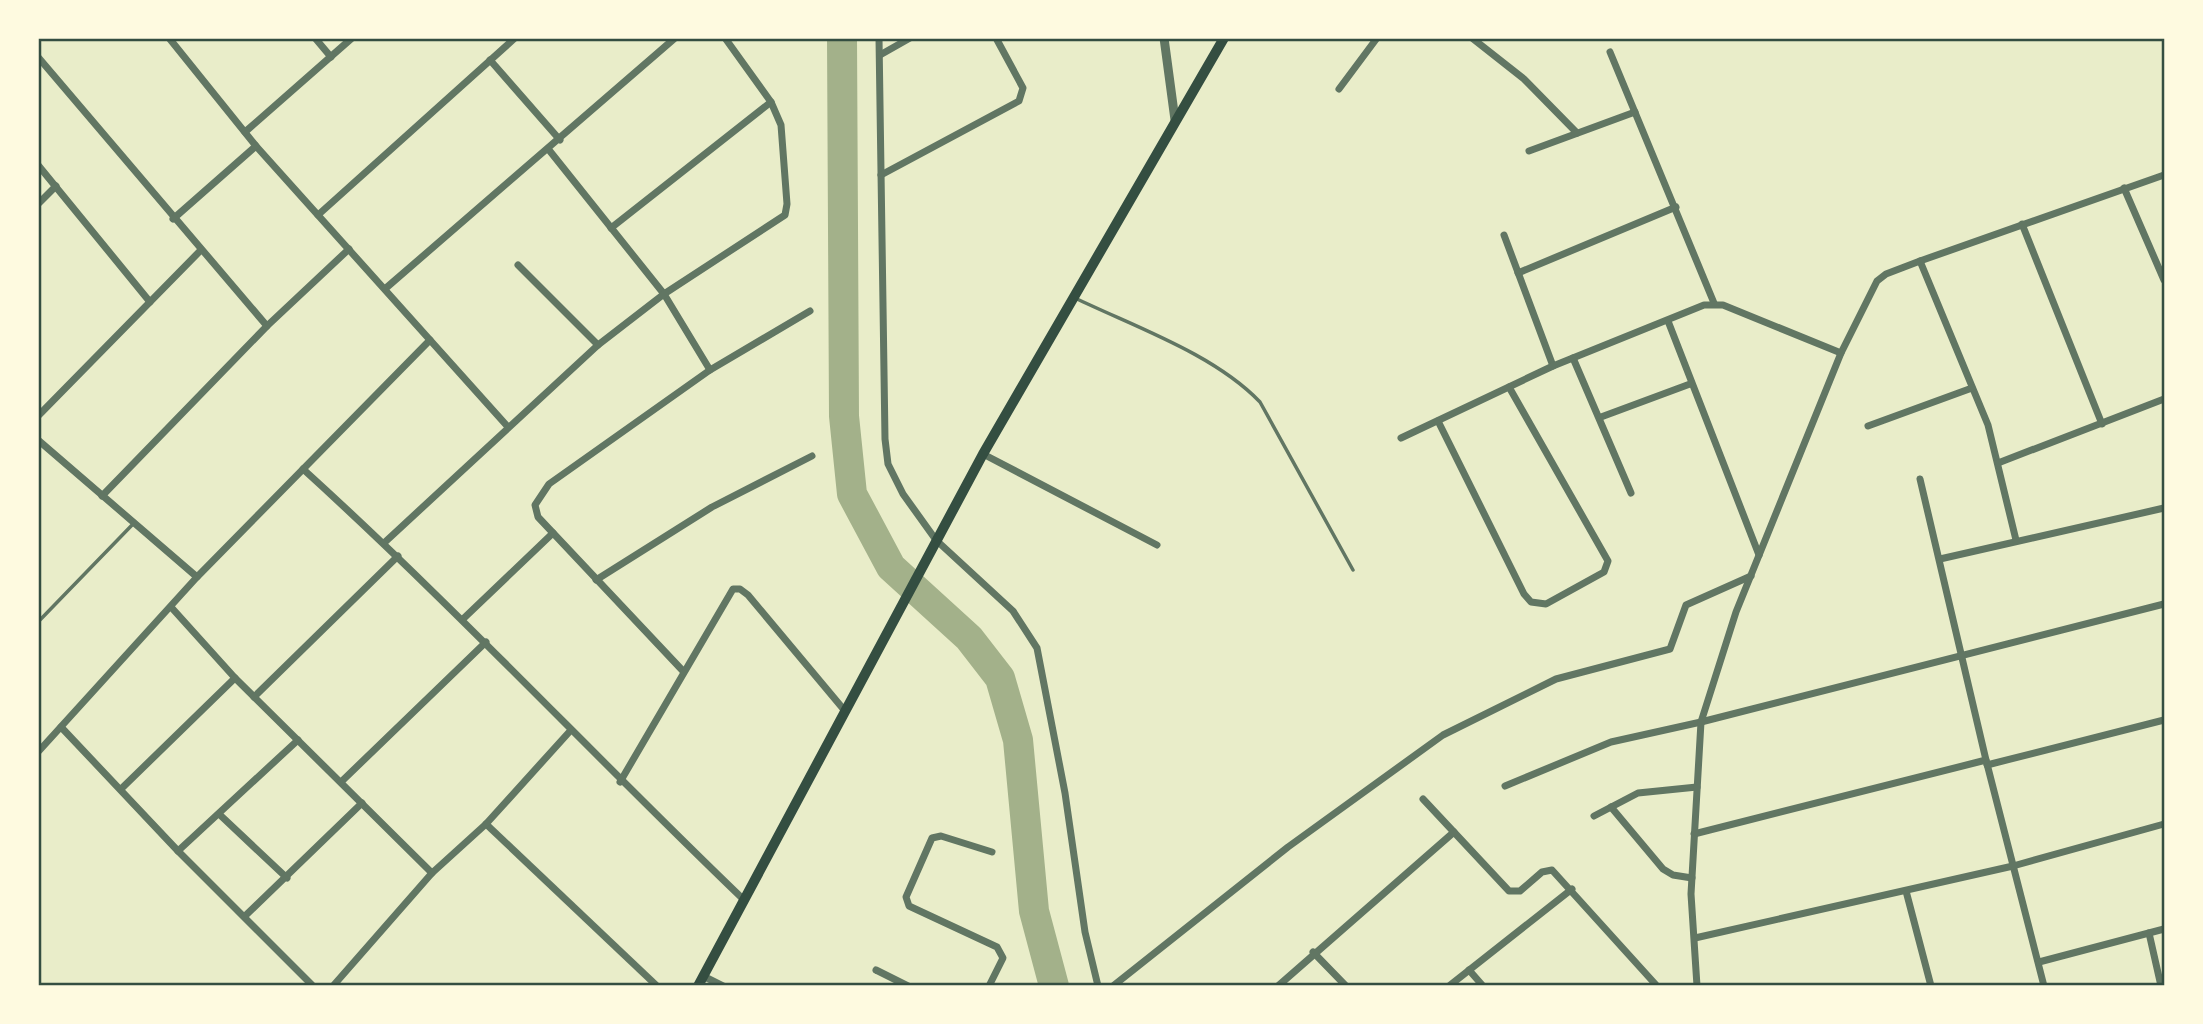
<svg xmlns="http://www.w3.org/2000/svg" width="2203" height="1024" font-family="'Space Grotesk',sans-serif">
  <style>
    .lines { fill: none; stroke-linecap: round; stroke-linejoin: round }
    .river { stroke: #a3b18a; stroke-width: 30 }
    .service { stroke: #617663; stroke-width: 3.5 }
    .minor { stroke: #617663; stroke-width: 7 }
    .tertiary { stroke: #617663; stroke-width: 9 }
    .secondary { stroke: #344e41; stroke-width: 10 }
    .neatline { fill: none; stroke: #344e41; stroke-width: 2.5 }
  </style>
  <rect width="100%" height="100%" fill="#e9edc9"/>
  <g class="lines">
    <path class="river" d="M842,38l2,378 8,78 39,73 78,71 31,40 18,62 16,171 20,75"/>
    <g class="service">
      <path d="M1075,298c60,29 139,56 185,104l93,168"/>
      <path d="M38,622l96,-99"/>
    </g>
    <g class="minor">
      <path d="M169,38l87,108 252,281"/>
      <path d="M315,38l16,19"/>
      <path d="M879,38l6,401 3,25 15,30 33,46 77,71 24,37 28,145 20,139 13,54"/>
      <path d="M1472,38l52,41 53,54"/>
      <path d="M1610,52l104,251"/>
      <path d="M880,55l30,-17"/>
      <path d="M38,57l229,269"/>
      <path d="M490,60l70,80"/>
      <path d="M1339,89l38,-51"/>
      <path d="M245,132l107,-94"/>
      <path d="M549,150l115,144 46,76"/>
      <path d="M1529,151l106,-39"/>
      <path d="M38,165l112,137"/>
      <path d="M881,175l138,-74 4,-13 -27,-50"/>
      <path d="M2124,188l40,92"/>
      <path d="M38,204l18,-18"/>
      <path d="M318,215l197,-177"/>
      <path d="M173,219l83,-73"/>
      <path d="M2022,224l80,200"/>
      <path d="M611,228l160,-126"/>
      <path d="M1504,235l49,131"/>
      <path d="M1920,261l68,164 28,115"/>
      <path d="M518,265l80,80"/>
      <path d="M1518,273l158,-66"/>
      <path d="M386,288l289,-250"/>
      <path d="M1668,321l91,234"/>
      <path d="M1573,358l58,135"/>
      <path d="M38,416l162,-165"/>
      <path d="M1601,417l89,-33"/>
      <path d="M1438,421l86,173 7,8 15,2 58,-32 4,-11 -99,-174"/>
      <path d="M1868,426l104,-38"/>
      <path d="M1401,438l152,-72 151,-61h19l118,48"/>
      <path d="M38,440l159,137"/>
      <path d="M983,454l174,91"/>
      <path d="M1998,463l166,-64"/>
      <path d="M303,469c152,138 292,288 440,430"/>
      <path d="M1920,479l66,281 58,226"/>
      <path d="M102,496l165,-170 82,-77"/>
      <path d="M384,543l214,-198 66,-51 121,-79 2,-11 -6,-79 -10,-23 -46,-64"/>
      <path d="M1940,559l224,-51"/>
      <path d="M596,580l116,-73 100,-51"/>
      <path d="M171,607l64,71 197,195"/>
      <path d="M463,619l90,-86"/>
      <path d="M683,671l-145,-154 -3,-12 14,-21 161,-114 100,-59"/>
      <path d="M254,697l144,-141"/>
      <path d="M61,727l117,124 135,135"/>
      <path d="M38,752l159,-175 233,-237"/>
      <path d="M1987,765l177,-45"/>
      <path d="M341,782l145,-140"/>
      <path d="M620,782l113,-193h7l8,6 97,116"/>
      <path d="M1505,786l106,-44 90,-20 463,-118"/>
      <path d="M121,789l114,-111"/>
      <path d="M1423,799l86,92h11l22,-19 10,-2 105,116"/>
      <path d="M1611,807l52,62 10,6 19,3"/>
      <path d="M219,814l68,64"/>
      <path d="M1594,816l44,-23 59,-6"/>
      <path d="M486,824l171,162"/>
      <path d="M1694,834l292,-74"/>
      <path d="M178,851l120,-111"/>
      <path d="M1906,891l25,95"/>
      <path d="M245,916l117,-113"/>
      <path d="M2149,933l12,53"/>
      <path d="M1695,938l318,-72 151,-42"/>
      <path d="M1313,952l33,34"/>
      <path d="M2039,962l125,-33"/>
      <path d="M876,970l32,16"/>
      <path d="M1469,970l14,16"/>
      <path d="M703,976l20,10"/>
      <path d="M333,986l99,-113 54,-49 85,-94"/>
      <path d="M989,986l14,-28 -6,-11 -88,-41 -3,-9 26,-59 9,-2 51,16"/>
      <path d="M1113,986l175,-139 155,-112 113,-56 114,-30 16,-44 65,-29"/>
      <path d="M1278,986l176,-154"/>
      <path d="M1449,986l123,-97"/>
      <path d="M1697,986l-6,-92 10,-172 35,-110 105,-259 36,-72 9,-7 34,-13 244,-86"/>
    </g>
    <path class="tertiary" d="M1164,38l11,82"/>
    <path class="secondary" d="M698,986l285,-532 241,-416"/>
  </g>
  <rect width="2203" height="1024" fill="none" stroke="#fefae0" stroke-width="80"/>
  <rect x="40" y="40" width="2123" height="944" class="neatline"/>
</svg>
